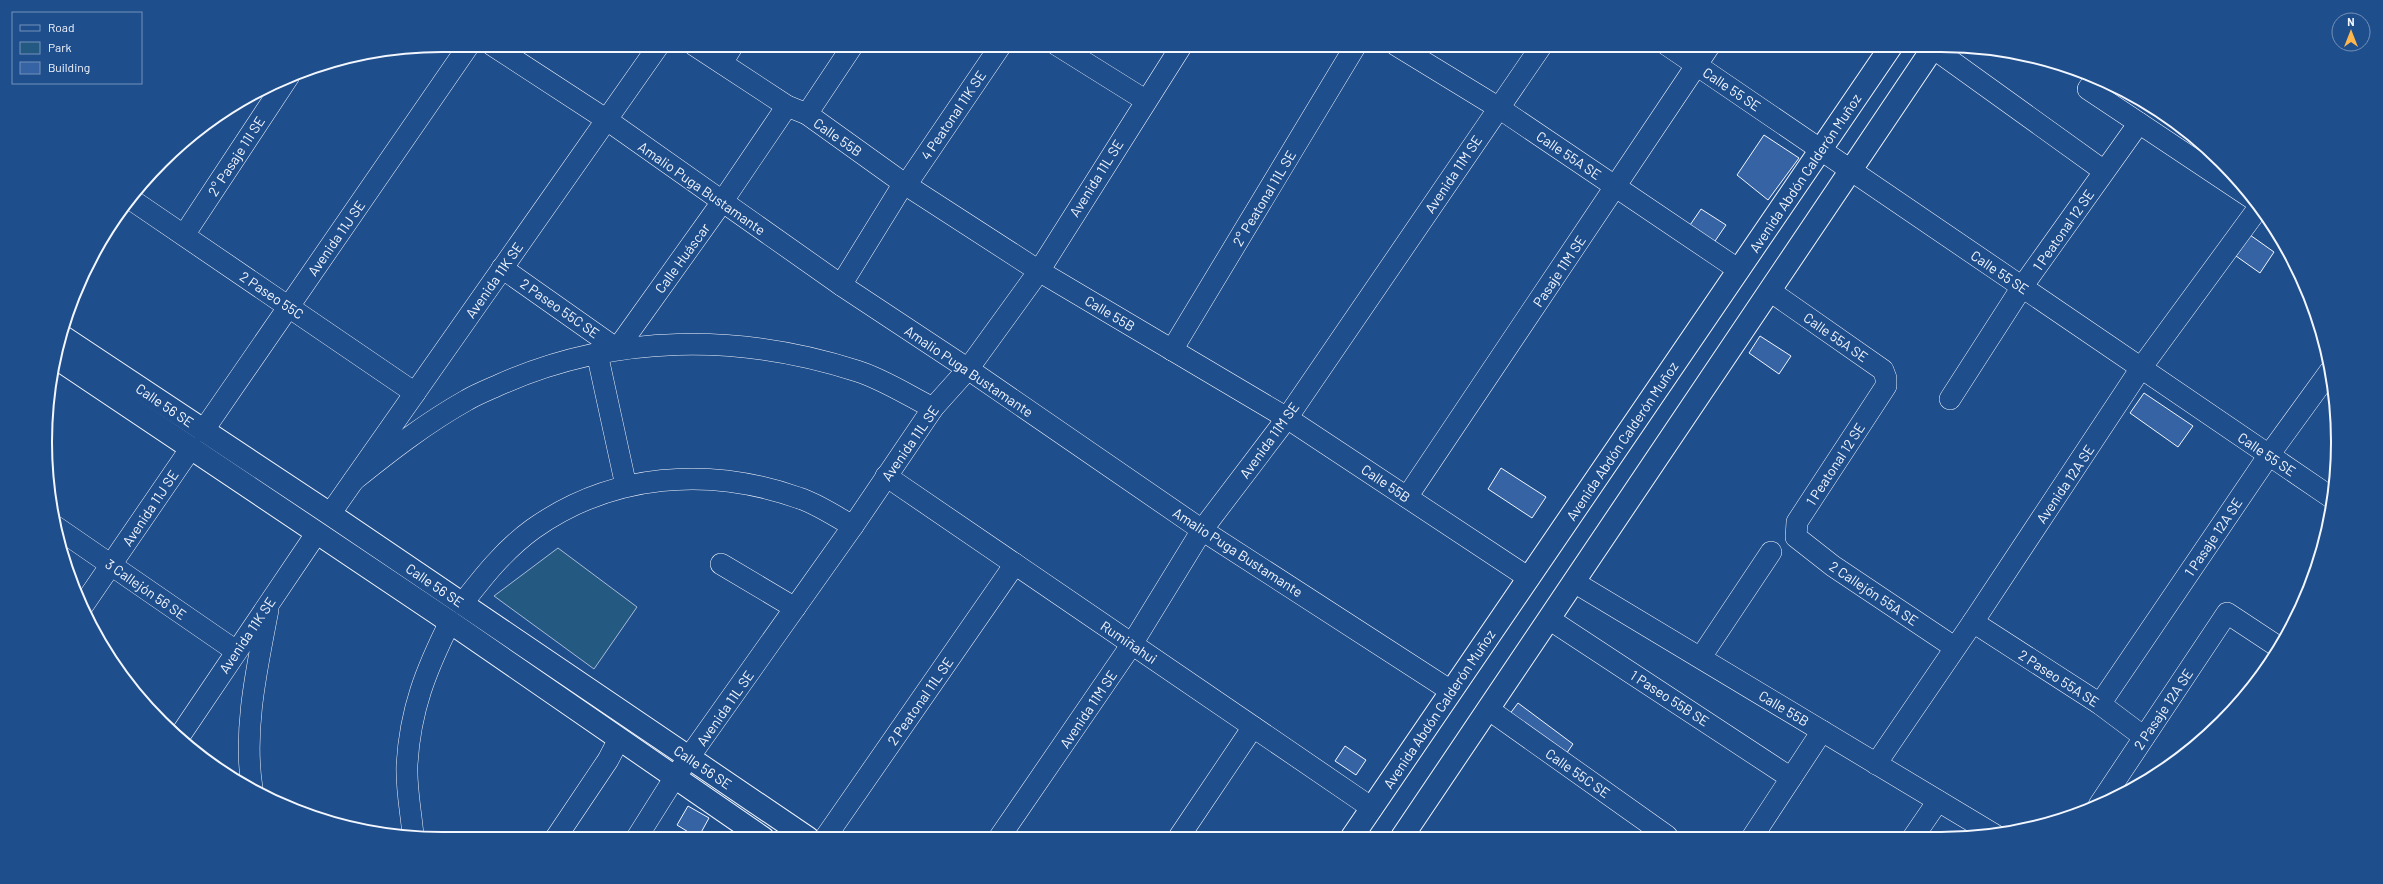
<svg xmlns="http://www.w3.org/2000/svg" width="2383" height="884" font-family="Barlow,sans-serif">
  <style>
    .green { fill: #245a82; stroke: #a8bbd7 }
    .building { fill: #3563a3; stroke: #f2f6ff }
    .lines { fill: none; stroke-linecap: round; stroke-linejoin: round }
    .minor-casing { stroke: #f2f6ff; stroke-width: 22 }
    .major-casing { stroke: #f2f6ff; stroke-width: 24 }
    .minor { stroke: #1f4e8c; stroke-width: 21 }
    .major { stroke: #1f4e8c; stroke-width: 22 }
    .labels { text-anchor: middle; dominant-baseline: central; stroke-width: 3; stroke-linejoin: round; paint-order: stroke }
    .street-label { font-size: 14px; fill: #f2f6ff; stroke: #1f4e8c }
    .rim { fill: none; stroke: #f2f6ff; stroke-width: 2 }
  </style>
  <rect width="100%" height="100%" fill="#1f4e8c"/>
  <path class="green" d="M558,548l79,59 -43,62 -100,-73z"/>
  <g class="building">
    <path d="M1764,135l35,23 -31,42 -31,-25z"/>
    <path d="M1701,209l25,16 -13,19 -25,-16z"/>
    <path d="M2250,235l24,17 -14,21 -24,-17z"/>
    <path d="M1760,336l31,20 -12,18 -30,-21z"/>
    <path d="M2144,393l49,33 -15,21 -48,-34z"/>
    <path d="M1501,468l45,29 -14,21 -44,-29z"/>
    <path d="M1518,703l55,41 -11,16 -56,-41z"/>
    <path d="M1345,746l21,14 -10,15 -21,-14z"/>
    <path d="M688,806l21,12 -11,20 -21,-13z"/>
  </g>
  <g class="lines">
    <g class="minor-casing">
      <g id="minor">
        <path d="M492,45l115,75 234,165 127,84 234,161 249,161"/>
        <path d="M694,45l93,61 20,8 99,71 133,86 248,147 242,160"/>
        <path d="M1057,45l88,55"/>
        <path d="M1396,45l103,63 240,162"/>
        <path d="M1667,45l665,453"/>
        <path d="M1933,48l171,123"/>
        <path d="M722,63l11,-18"/>
        <path d="M2096,78l-8,11 165,110"/>
        <path d="M807,114l46,-69"/>
        <path d="M906,185l95,-140"/>
        <path d="M129,198l286,195"/>
        <path d="M184,235l105,-159"/>
        <path d="M502,268l115,81 105,-147 65,-96"/>
        <path d="M841,285l63,-102"/>
        <path d="M1770,291l113,79 3,8v8l-89,136 -1,15 37,29 121,81"/>
        <path d="M1172,350l184,-305"/>
        <path d="M597,353l29,133"/>
        <path d="M1950,399l72,-112 117,-164"/>
        <path d="M203,431l266,-386"/>
        <path d="M886,476l486,332"/>
        <path d="M354,480c36,-29 72,-57 113,-80 10,-6 23,-11 34,-16 113,-50 239,-51 356,-13 26,8 52,25 76,37"/>
        <path d="M1407,497l303,-452"/>
        <path d="M330,514l329,-469"/>
        <path d="M56,527l180,124"/>
        <path d="M721,564l74,44"/>
        <path d="M1574,582l421,253"/>
        <path d="M462,604c21,-27 42,-54 71,-75 79,-56 176,-63 266,-31 19,6 37,19 54,28"/>
        <path d="M82,607l109,-159"/>
        <path d="M1549,619l242,159"/>
        <path d="M1973,622l127,82 44,33"/>
        <path d="M1701,657l70,-105"/>
        <path d="M2100,704l169,-249 61,-84"/>
        <path d="M1488,709l179,127"/>
        <path d="M179,737l137,-203"/>
        <path d="M1876,764l97,-142 168,-254 118,-161"/>
        <path d="M252,788c-9,-59 5,-120 16,-178"/>
        <path d="M2099,805l128,-192 53,35"/>
        <path d="M413,835c-2,-23 -7,-47 -6,-70 3,-55 19,-95 43,-143"/>
        <path d="M1753,836l69,-105"/>
        <path d="M1914,836l24,-35"/>
        <path d="M1179,837l74,-110"/>
        <path d="M825,838l190,-274"/>
        <path d="M999,838l133,-194 70,-114 85,-112 255,-373"/>
        <path d="M555,839l53,-79 11,-21"/>
        <path d="M636,839l39,-62 178,-251 80,-118 35,-39 71,-98 143,-226"/>
      </g>
    </g>
    <g class="major-casing">
      <g id="major">
        <path d="M60,335l270,179 478,324"/>
        <path d="M55,357l395,265 313,216"/>
        <path d="M1352,837l540,-792"/>
        <path d="M1402,837l533,-792"/>
      </g>
    </g>
    <use href="#minor" class="minor"/>
    <use href="#major" class="major"/>
  </g>
  <g class="labels">
    <g class="street-label">
      <text transform="translate(1732 89) rotate(34)">Calle 55 SE</text>
      <text transform="translate(953 115) rotate(-56)">4 Peatonal 11K SE</text>
      <text transform="translate(838 137) rotate(35)">Calle 55B</text>
      <text transform="translate(1569 155) rotate(34)">Calle 55A SE</text>
      <text transform="translate(236 156) rotate(-57)">2° Pasaje 11I SE</text>
      <text transform="translate(1805 173) rotate(-56)">Avenida Abdón Calderón Muñoz</text>
      <text transform="translate(1453 174) rotate(-56)">Avenida 11M SE</text>
      <text transform="translate(1096 178) rotate(-58)">Avenida 11L SE</text>
      <text transform="translate(702 188) rotate(35)">Amalio Puga Bustamante</text>
      <text transform="translate(1264 198) rotate(-59)">2° Peatonal 11L SE</text>
      <text transform="translate(2063 230) rotate(-55)">1 Peatonal 12 SE</text>
      <text transform="translate(336 238) rotate(-55)">Avenida 11J SE</text>
      <text transform="translate(682 258) rotate(-54)">Calle Huáscar</text>
      <text transform="translate(1559 271) rotate(-56)">Pasaje 11M SE</text>
      <text transform="translate(2000 272) rotate(34)">Calle 55 SE</text>
      <text transform="translate(494 280) rotate(-55)">Avenida 11K SE</text>
      <text transform="translate(272 295) rotate(34)">2 Paseo 55C</text>
      <text transform="translate(560 308) rotate(35)">2 Paseo 55C SE</text>
      <text transform="translate(1110 313) rotate(31)">Calle 55B</text>
      <text transform="translate(1836 337) rotate(35)">Calle 55A SE</text>
      <text transform="translate(969 371) rotate(34)">Amalio Puga Bustamante</text>
      <text transform="translate(165 405) rotate(34)">Calle 56 SE</text>
      <text transform="translate(1269 440) rotate(-54)">Avenida 11M SE</text>
      <text transform="translate(1622 441) rotate(-56)">Avenida Abdón Calderón Muñoz</text>
      <text transform="translate(910 443) rotate(-55)">Avenida 11L SE</text>
      <text transform="translate(2267 454) rotate(34)">Calle 55 SE</text>
      <text transform="translate(1835 464) rotate(-57)">1 Peatonal 12 SE</text>
      <text transform="translate(1386 483) rotate(34)">Calle 55B</text>
      <text transform="translate(2065 484) rotate(-56)">Avenida 12A SE</text>
      <text transform="translate(150 508) rotate(-56)">Avenida 11J SE</text>
      <text transform="translate(2213 537) rotate(-56)">1 Pasaje 12A SE</text>
      <text transform="translate(1238 552) rotate(33)">Amalio Puga Bustamante</text>
      <text transform="translate(435 585) rotate(34)">Calle 56 SE</text>
      <text transform="translate(146 589) rotate(35)">3 Callejón 56 SE</text>
      <text transform="translate(1874 593) rotate(34)">2 Callejón 55A SE</text>
      <text transform="translate(247 635) rotate(-56)">Avenida 11K SE</text>
      <text transform="translate(1129 642) rotate(34)">Rumiñahui</text>
      <text transform="translate(2059 678) rotate(33)">2 Paseo 55A SE</text>
      <text transform="translate(1670 698) rotate(33)">1 Paseo 55B SE</text>
      <text transform="translate(920 701) rotate(-55)">2 Peatonal 11L SE</text>
      <text transform="translate(725 708) rotate(-55)">Avenida 11L SE</text>
      <text transform="translate(1784 708) rotate(31)">Calle 55B</text>
      <text transform="translate(1088 709) rotate(-56)">Avenida 11M SE</text>
      <text transform="translate(1439 709) rotate(-56)">Avenida Abdón Calderón Muñoz</text>
      <text transform="translate(2163 709) rotate(-56)">2 Pasaje 12A SE</text>
      <text transform="translate(703 767) rotate(34)">Calle 56 SE</text>
      <text transform="translate(1578 773) rotate(35)">Calle 55C SE</text>
    </g>
  </g>
  <path d="M0 0H2383V884H0ZM442 52H1941A390 390 0 0 1 2331 442V442A390 390 0 0 1 1941 832H442A390 390 0 0 1 52 442V442A390 390 0 0 1 442 52Z" fill="#1f4e8c" fill-rule="evenodd"/>
  <path class="rim" d="M442 52H1941A390 390 0 0 1 2331 442V442A390 390 0 0 1 1941 832H442A390 390 0 0 1 52 442V442A390 390 0 0 1 442 52Z"/>
  <rect x="12" y="12" width="130" height="72" fill="#1f4e8c" stroke="#7391ba"/>
  <rect x="20" y="25" width="20" height="6" fill="#1f4e8c" stroke="#7391ba"/>
  <text x="48" y="32" font-size="12" fill="#f2f6ff">Road</text>
  <rect x="20" y="42" width="20" height="12" fill="#245a82" stroke="#7391ba"/>
  <text x="48" y="52" font-size="12" fill="#f2f6ff">Park</text>
  <rect x="20" y="62" width="20" height="12" fill="#3563a3" stroke="#7391ba"/>
  <text x="48" y="72" font-size="12" fill="#f2f6ff">Building</text>
  <g transform="translate(2351 32)"><circle r="19" fill="#1f4e8c" stroke="#7391ba"/>
  <path d="M0-3L7 15L0 10L-7 15Z" fill="#ffb74d"/>
  <text y="-6" font-size="11" font-weight="bold" text-anchor="middle" fill="#f2f6ff">N</text>
  </g>
</svg>
